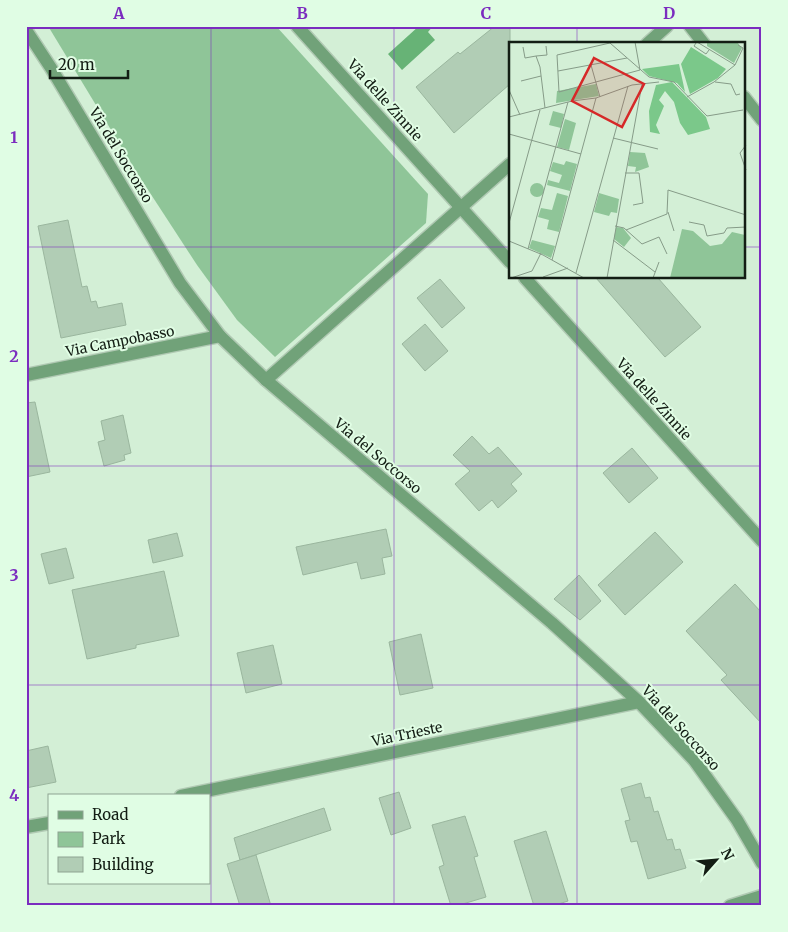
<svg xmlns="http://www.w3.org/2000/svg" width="788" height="932" font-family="Merriweather,serif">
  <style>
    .green { fill: #8fc598 }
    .water { fill: #67b376 }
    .building { fill: #b1cdb5; stroke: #9ab69e }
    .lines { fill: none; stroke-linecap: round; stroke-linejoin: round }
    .minor-casing { stroke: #b0c9b3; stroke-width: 15 }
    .minor { stroke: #71a279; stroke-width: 12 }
    .grid { fill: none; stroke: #7b2cbf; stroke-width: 1; stroke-opacity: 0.55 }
    .labels { text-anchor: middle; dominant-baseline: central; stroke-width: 4; stroke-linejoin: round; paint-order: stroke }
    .street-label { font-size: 14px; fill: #131d14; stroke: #e0fde4 }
    .inset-road { fill: none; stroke: #869b88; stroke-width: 1 }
    .view { fill: #d62828; fill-opacity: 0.15; stroke: #d62828; stroke-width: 2.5 }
    .inset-edge { fill: none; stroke: #131d14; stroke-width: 2.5 }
    .neatline { fill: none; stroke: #7b2cbf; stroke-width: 2 }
    .grid-label { font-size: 16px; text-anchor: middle; font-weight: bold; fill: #7b2cbf }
  </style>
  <rect width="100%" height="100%" fill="#d3efd6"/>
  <path class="green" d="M48,26h228l152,168 -2,29 -151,134 -38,-37 -40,-55 -58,-89z"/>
  <path class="water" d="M419,26h14l-5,6 7,8 -33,30 -14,-16z"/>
  <g class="building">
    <path d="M495,26h15v58l-56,49 -38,-46 42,-35 2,2z"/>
    <path d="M68,220l14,67 5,-1 4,16 5,-1 2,7 24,-5 4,22 -65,13 -23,-112z"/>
    <path d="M596,278h62l43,49 -36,30z"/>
    <path d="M440,279l25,29 -23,20 -25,-30z"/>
    <path d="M425,324l23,27 -23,20 -23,-27z"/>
    <path d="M35,402l15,70 -24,5v-74z"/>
    <path d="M123,415l8,38 -7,2 1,5 -21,6 -6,-24 7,-2 -4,-19z"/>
    <path d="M472,436l17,18 9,-7 24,27 -11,10 6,7 -19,17 -6,-8 -13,11 -24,-27 15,-13 -17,-16z"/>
    <path d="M632,448l26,30 -29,25 -26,-30z"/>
    <path d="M386,529l6,27 -10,2 3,16 -24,5 -4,-17 -54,13 -7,-28z"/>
    <path d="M655,532l28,30 -58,53 -27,-30z"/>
    <path d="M177,533l6,23 -30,7 -5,-23z"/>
    <path d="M66,548l8,30 -25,6 -8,-30z"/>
    <path d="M164,571l15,65 -43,9v3l-49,11 -15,-69z"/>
    <path d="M579,575l22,26 -21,19 -26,-21z"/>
    <path d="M735,584l27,29v111l-41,-44 6,-5 -41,-44z"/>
    <path d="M421,634l12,54 -33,7 -11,-53z"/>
    <path d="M273,645l9,39 -36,9 -9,-40z"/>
    <path d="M48,746l8,36 -30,6v-37z"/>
    <path d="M641,783l4,15 5,-1 4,15 4,-1 9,29 5,-1 3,11 5,-1 6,19 -38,11 -11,-38 -6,1 -6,-21 5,-1 -9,-31z"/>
    <path d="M399,792l12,36 -20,7 -12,-37z"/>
    <path d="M324,808l7,22 -91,30 -6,-22z"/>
    <path d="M465,816l13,40 -4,1 12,40 -30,9h-5l-12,-39 5,-2 -12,-40z"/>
    <path d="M546,831l22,70 -16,5h-18l-20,-65z"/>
    <path d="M256,855l15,51h-31l-13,-42z"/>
  </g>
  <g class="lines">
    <g class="minor-casing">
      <g id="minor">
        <path d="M297,26l213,236"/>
        <path d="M690,26l14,18"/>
        <path d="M26,30l25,38 129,215 40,53 46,44 286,243 87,79 55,58 43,60 25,43"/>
        <path d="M647,44l20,-18"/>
        <path d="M744,97l18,23"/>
        <path d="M525,278l237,263"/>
        <path d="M26,375l194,-39"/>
        <path d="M266,380l244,-216"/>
        <path d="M181,796l458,-94"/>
        <path d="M26,827l23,-4"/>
        <path d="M730,906l32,-10"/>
      </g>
    </g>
    <use href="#minor" class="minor"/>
  </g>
  <path class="grid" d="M211,26v880M394,26v880M577,26v18M26,247h484M744,247h18M577,278v628M26,466h736M26,685h736"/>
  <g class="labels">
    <g class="street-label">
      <text transform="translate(385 100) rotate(48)">Via delle Zinnie</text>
      <text transform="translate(121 155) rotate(59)">Via del Soccorso</text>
      <text transform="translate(120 341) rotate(-11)">Via Campobasso</text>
      <text transform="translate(654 399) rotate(48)">Via delle Zinnie</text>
      <text transform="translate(378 456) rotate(40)">Via del Soccorso</text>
      <text transform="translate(681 728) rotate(48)">Via del Soccorso</text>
      <text transform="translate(407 734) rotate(-12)">Via Trieste</text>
    </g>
  </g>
  <g transform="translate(509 42)">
    <rect width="236" height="236" fill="#d3efd6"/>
    <path d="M198,0h30l5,6 -8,15 -27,-17zM87,42l3,12 -43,7 1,-12zM44,69l11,3 -3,14 -12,-3zM56,77l11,4 -7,27 -12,-3zM121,110l15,1 4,14 -14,5 1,-5 -8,-1zM57,119l11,3 -7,27 -23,-6 1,-5 11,3 3,-8 -12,-4 3,-9 11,3zM21 148a7 7 0 1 1 14 0a7 7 0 1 1-14 0ZM48,151l11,3 -9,36 -12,-3 2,-9 -11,-3 3,-9 11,2zM90,151l20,6 -2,14 -6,-1 -2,4 -15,-4zM107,185l7,1 8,10 -7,9 -10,-8zM173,187l11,2 17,15 12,-2 10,-12 13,3v43h-75zM23,198l23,6 -4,12 -22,-10z" fill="#8fc598"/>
    <path d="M182,5l35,22 -8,9 -28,16 -9,-30zM170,22l6,28 -8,-9 -28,-7 -7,-7zM163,40l34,35 4,12 -22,6 -8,-12 -6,-21 -9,-11 -6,9 5,6 -8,19 4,9 -10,-2 -1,-21 7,-26z" fill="#7bc88a"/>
    <path class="inset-road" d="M188,0l38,23M101,1l-53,12 2,37 81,-22 -5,-28M101,1l39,34 25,5 33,34 36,-6M187,1l-2,3 12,8 3,-4M14,5l2,11 11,-2M82,23l9,32M49,29l69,-13M12,39l20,-5M206,40l16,2 5,11 4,-1M0,48l11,25M178,55l27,-15 21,-17 8,-17 -5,-3M36,66l-5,-41 -4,-11 11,-1 -1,-9M0,75l63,-16 24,-3 36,-13 27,-3M0,92l72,20M104,96l45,11M237,103l-6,8 6,17M116,131h14l4,30 -10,2M159,170l6,19M180,180l15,3 3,11 17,-3 3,-5 19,-1M0,181l31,-113M106,184l9,2 18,16 17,-7 8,17M117,188l41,-16 1,-24 78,25M104,198l42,32M0,199l34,14 41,23M19,207l40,-147M43,218l44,-162M67,231l52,-187M34,235l25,-9M2,236l21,-7 9,-18M98,236l35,-194M144,236l6,-16"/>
    <path class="view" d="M85,16l50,26 -22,43 -50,-26z"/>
    <rect width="236" height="236" class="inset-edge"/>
  </g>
  <rect width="788" height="932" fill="none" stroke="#e0fde4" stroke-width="55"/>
  <rect x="48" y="794" width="162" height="90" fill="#e0fde4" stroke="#8ea391"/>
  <rect x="58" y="811" width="25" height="8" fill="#71a279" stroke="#8ea391"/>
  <text x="92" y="820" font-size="15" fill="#131d14">Road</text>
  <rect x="58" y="832" width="25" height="15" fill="#8fc598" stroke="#8ea391"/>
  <text x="92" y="844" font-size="15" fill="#131d14">Park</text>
  <rect x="58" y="857" width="25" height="15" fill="#b1cdb5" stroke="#8ea391"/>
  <text x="92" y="870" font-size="15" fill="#131d14">Building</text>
  <g transform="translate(716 860) rotate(63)" stroke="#e0fde4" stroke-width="4" paint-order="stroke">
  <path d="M0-4L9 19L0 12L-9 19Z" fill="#131d14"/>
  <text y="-8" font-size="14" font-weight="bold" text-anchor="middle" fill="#131d14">N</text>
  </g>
  <path d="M50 70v8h78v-8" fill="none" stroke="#131d14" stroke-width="2.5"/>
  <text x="58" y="70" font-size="15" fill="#131d14" stroke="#e0fde4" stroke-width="4" paint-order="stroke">20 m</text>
  <rect x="28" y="28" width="732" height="876" class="neatline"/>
  <g class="grid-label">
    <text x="119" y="19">A</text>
    <text x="302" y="19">B</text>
    <text x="486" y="19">C</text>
    <text x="669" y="19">D</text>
    <text x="14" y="143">1</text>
    <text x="14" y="362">2</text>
    <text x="14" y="581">3</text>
    <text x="14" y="801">4</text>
  </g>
</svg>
